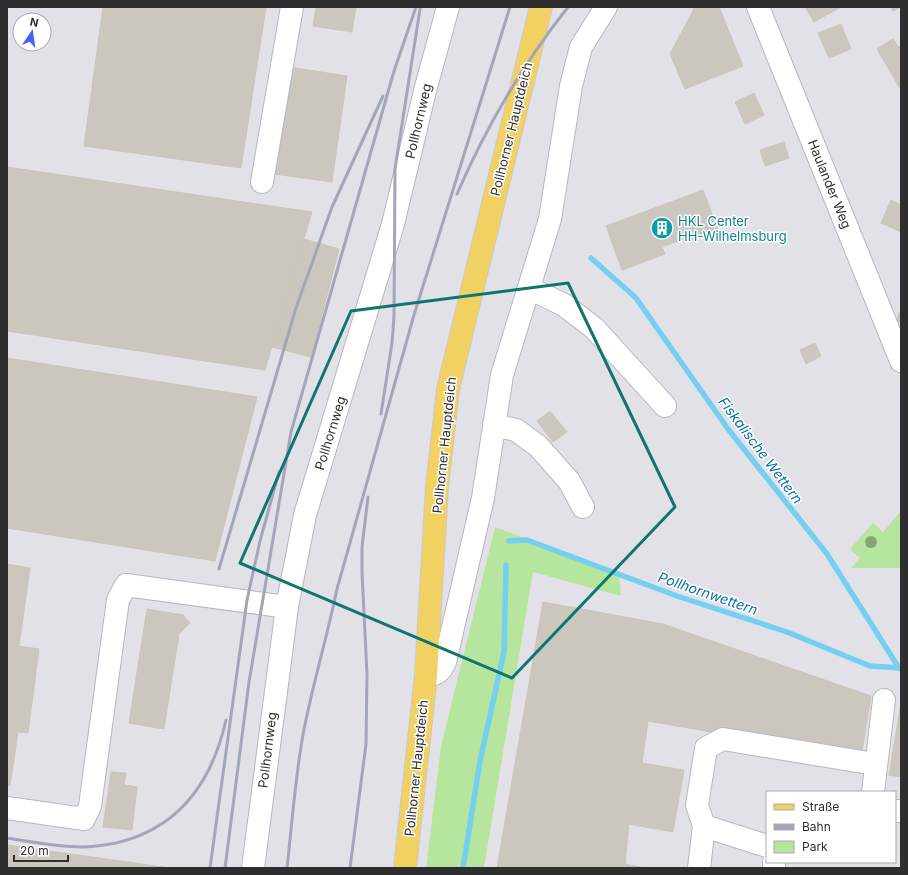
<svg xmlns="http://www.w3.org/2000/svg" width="908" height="875" font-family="Inter,sans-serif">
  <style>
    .industrial { fill: #e3e1e8; fill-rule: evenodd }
    .green { fill: #b6e59e }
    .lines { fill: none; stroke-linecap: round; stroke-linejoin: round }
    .stream { stroke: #75cff0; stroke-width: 5.5 }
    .building { fill: #cbc7bf; stroke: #cbc5ba }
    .minor-casing { stroke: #b4b7c1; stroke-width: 24 }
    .major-casing { stroke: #c9c9c9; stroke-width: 24 }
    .minor { stroke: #fff; stroke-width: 22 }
    .major { stroke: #f2d163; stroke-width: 22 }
    .rail { stroke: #a3a6b8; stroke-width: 3 }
    .tree { fill: #84a574 }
    .marked { fill: none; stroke: #0f766e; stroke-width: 3; stroke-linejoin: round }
    .labels { text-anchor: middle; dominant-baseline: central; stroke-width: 3; stroke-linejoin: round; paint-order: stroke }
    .street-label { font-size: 13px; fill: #2e2e2e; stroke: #fff }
    .culture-label { font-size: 13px; fill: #0d838f; stroke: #fff; text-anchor: start }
    .water-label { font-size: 14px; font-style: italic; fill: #0d6fa3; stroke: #fff }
  </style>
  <rect width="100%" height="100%" fill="#efe9e1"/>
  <path class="industrial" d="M7,7h894v861h-417l49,-297 88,25 -2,-23 -124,-46 -54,219 -15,122h-419zM20,20h24v24h-24zM767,792h128v70h-128z"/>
  <g class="green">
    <path d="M901,511v58l-1,-1h-49l9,-10 -10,-9 23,-26 10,9z"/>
    <path d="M495,527l124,46 2,23 -88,-24 -49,296h-58l15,-122z"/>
  </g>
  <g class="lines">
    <g class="stream">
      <path d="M591,258l45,40 92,131 99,125 72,114"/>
      <path d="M509,541l18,-1 150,56 110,36 83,34 31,2"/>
      <path d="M463,868l17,-107 24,-109 2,-87"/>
    </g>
  </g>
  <g class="building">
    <path d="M103,7h163l-25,161 -157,-22z"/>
    <path d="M316,7h40l-4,25 -39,-6z"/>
    <path d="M695,7h24l24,59 -58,23 -15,-35z"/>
    <path d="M805,7h36l-27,15z"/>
    <path d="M891,7h10l-8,4z"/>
    <path d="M841,24l10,25 -22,9 -11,-25z"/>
    <path d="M893,39l5,8 2,-1 1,1v43l-24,-41z"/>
    <path d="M289,67l58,9 -15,106 -58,-8z"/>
    <path d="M754,93l10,22 -19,9 -10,-22z"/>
    <path d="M784,142l5,16 -24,8 -5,-16z"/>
    <path d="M7,167l305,45 -47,158 -258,-39z"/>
    <path d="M703,190l15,40 -32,12 -1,-4 -23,9 3,7 -43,16 -16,-44z"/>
    <path d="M891,200l10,5v27l-20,-9z"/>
    <path d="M304,239l35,10 -28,108 -39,-10z"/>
    <path d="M901,310v13l-5,-2z"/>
    <path d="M815,343l6,13 -15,8 -6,-14z"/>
    <path d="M7,358l250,39 -42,164 -208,-33z"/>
    <path d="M550,411l17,21 -14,10 -16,-21z"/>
    <path d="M7,564l23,4 -11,78 20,3 -11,84 -10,-1 -8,54 -3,-1z"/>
    <path d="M543,602l120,22 208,72 -10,62 -213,-37 -6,42 42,7 -11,62 -44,-8 -4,40 20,4h-148z"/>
    <path d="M147,609l36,6 7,8 -11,11 -15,95 -35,-6z"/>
    <path d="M901,703v74l-12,-2z"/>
    <path d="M111,772l15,1 -2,12 13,2 -5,43 -29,-3z"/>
    <path d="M7,845l163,23h-163z"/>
  </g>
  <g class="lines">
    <g class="minor-casing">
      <g id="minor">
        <path d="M758,7l143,354"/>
        <path d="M262,182l30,-175"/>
        <path d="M529,288l35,17 30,23 71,78"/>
        <path d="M494,425l22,5 22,16 31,35 14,26"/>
        <path d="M426,675c11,0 15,-4 19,-13l38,-164 19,-123 48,-156 21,-133 10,-39 25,-40"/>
        <path d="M873,792l11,-92"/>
        <path d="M7,808l77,11 6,-13 28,-206 8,-15 161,22"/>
        <path d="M895,811h6"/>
        <path d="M767,846l-63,-20 -7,-21 9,-57 17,-9 152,25"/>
        <path d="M253,868l34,-261 18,-92 88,-291 33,-137 22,-80"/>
        <path d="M699,868l5,-42"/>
        <path d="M774,868v-6"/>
      </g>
    </g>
    <g class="major-casing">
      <path id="major" d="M405,868l21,-193 11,-188 11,-98 93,-382"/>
    </g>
    <use href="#minor" class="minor"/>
    <use href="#major" class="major"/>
    <g class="rail">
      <path d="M457,194c29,-67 66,-130 111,-187"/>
      <path d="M381,414l11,-71 2,-26 1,-148 25,-160"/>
      <path d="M219,569l77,-261 36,-101 51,-111"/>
      <path d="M7,838c25,4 50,9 75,9 11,0 23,-2 34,-4 64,-15 96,-61 110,-123"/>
      <path d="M210,868l37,-268 13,-59 19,-69"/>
      <path d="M225,868l24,-186 42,-250 103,-361 22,-64"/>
      <path d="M287,868c5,-44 8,-89 16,-133 9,-49 24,-97 34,-146l77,-274 96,-308"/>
      <path d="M350,868l16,-124 1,-70 -5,-101v-26l6,-50"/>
    </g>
  </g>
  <circle class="tree" cx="871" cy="542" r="6"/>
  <path class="marked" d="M568,283l107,224 -163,171 -272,-115 111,-252z"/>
  <defs>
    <g id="building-disc" transform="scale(1.15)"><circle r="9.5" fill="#0f9aa8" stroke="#fff"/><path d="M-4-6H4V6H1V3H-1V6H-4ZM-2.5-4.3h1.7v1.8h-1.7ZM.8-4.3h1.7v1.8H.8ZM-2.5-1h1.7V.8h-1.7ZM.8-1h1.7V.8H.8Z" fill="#fff"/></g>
  </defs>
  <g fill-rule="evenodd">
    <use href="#building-disc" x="662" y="228"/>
  </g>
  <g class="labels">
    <g class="street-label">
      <text transform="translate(418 121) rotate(-77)">Pollhornweg</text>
      <text transform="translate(511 129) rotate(-76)">Pollhorner Hauptdeich</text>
      <text transform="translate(830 184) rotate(68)">Haulander Weg</text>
      <text transform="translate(330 433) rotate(-73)">Pollhornweg</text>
      <text transform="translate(444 445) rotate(-84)">Pollhorner Hauptdeich</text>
      <text transform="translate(267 750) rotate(-83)">Pollhornweg</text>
      <text transform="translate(416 768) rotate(-84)">Pollhorner Hauptdeich</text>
    </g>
    <g class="culture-label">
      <text x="678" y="221">HKL Center<tspan x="678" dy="15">HH-Wilhelmsburg</tspan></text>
    </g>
    <g class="water-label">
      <text transform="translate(761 450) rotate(53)">Fiskalische Wettern</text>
      <text transform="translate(708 593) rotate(19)">Pollhornwettern</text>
    </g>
  </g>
  <rect width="908" height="875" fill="none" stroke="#2e2e2e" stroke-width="16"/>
  <rect x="766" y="791" width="130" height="72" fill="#ffffff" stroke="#ababab"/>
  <rect x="774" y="804" width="20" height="6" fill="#f2d163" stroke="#ababab"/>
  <text x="802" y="811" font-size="12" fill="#2e2e2e">Straße</text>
  <rect x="774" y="824" width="20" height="6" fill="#a3a6b8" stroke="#ababab"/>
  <text x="802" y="831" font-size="12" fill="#2e2e2e">Bahn</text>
  <rect x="774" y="841" width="20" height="12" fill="#b6e59e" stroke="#ababab"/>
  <text x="802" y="851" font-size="12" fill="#2e2e2e">Park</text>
  <g transform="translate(32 32) rotate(13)"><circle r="19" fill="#ffffff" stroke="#ababab"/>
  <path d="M0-3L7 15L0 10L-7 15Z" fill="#4264fb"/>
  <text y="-6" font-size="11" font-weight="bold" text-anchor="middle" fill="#2e2e2e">N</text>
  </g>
  <path d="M14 855v6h54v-6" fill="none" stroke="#2e2e2e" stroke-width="2"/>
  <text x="20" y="855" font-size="12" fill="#2e2e2e" stroke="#ffffff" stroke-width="3" paint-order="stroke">20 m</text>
</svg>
